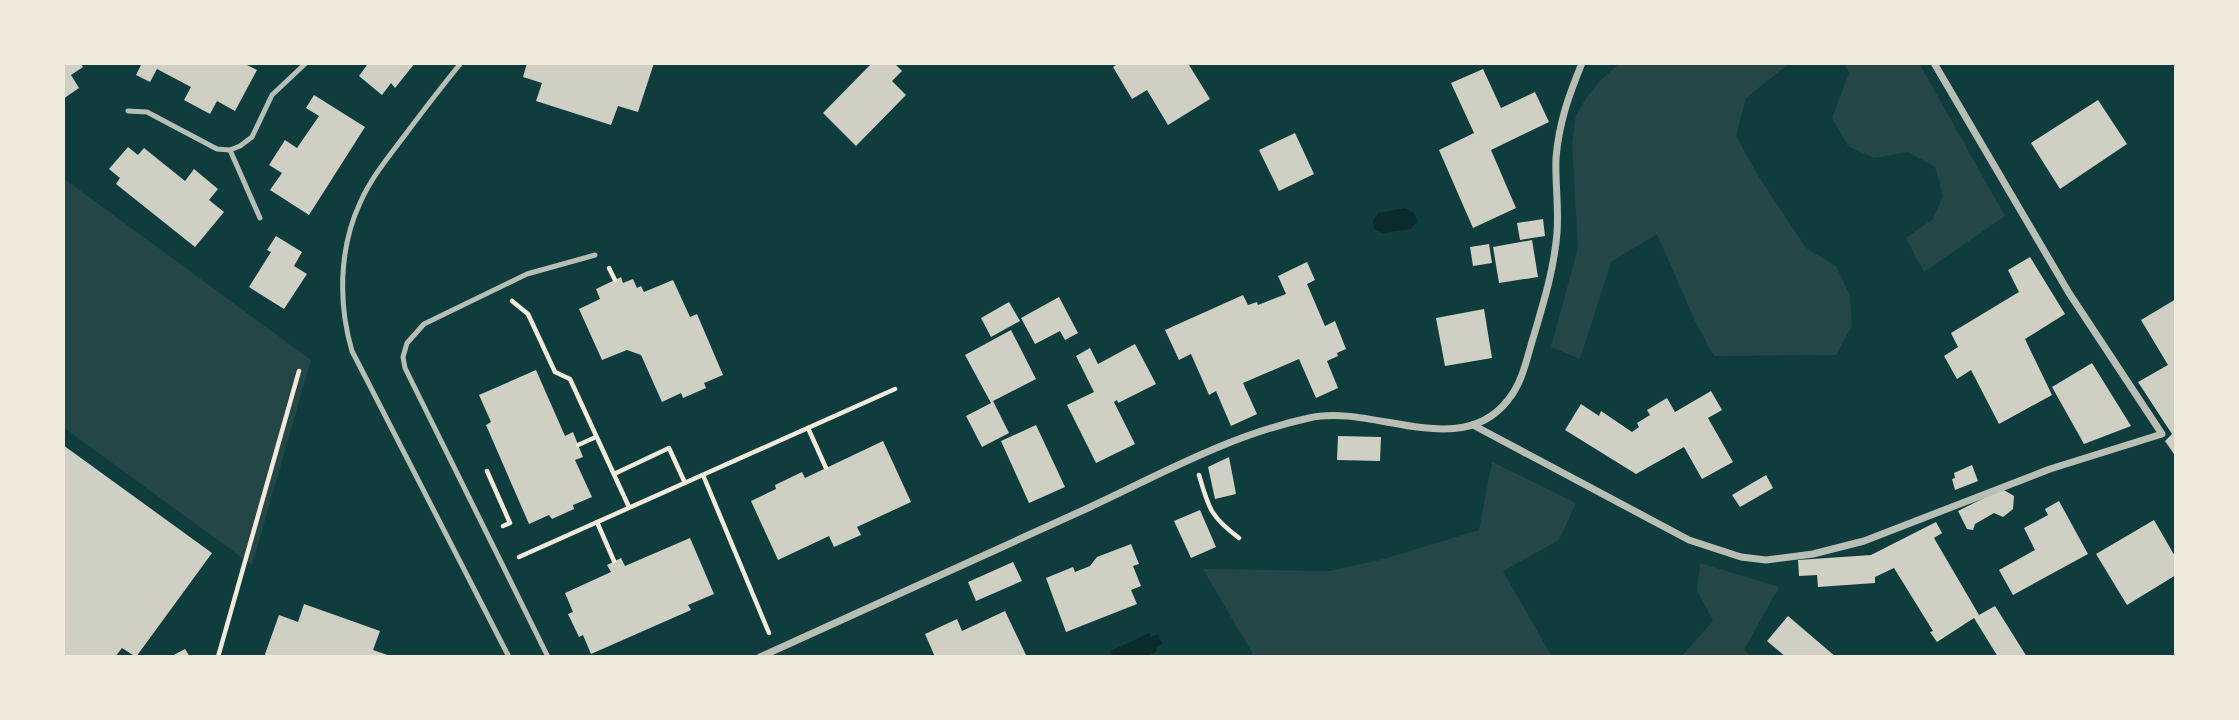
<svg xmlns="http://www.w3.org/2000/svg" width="2239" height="720" font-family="'Roboto Condensed',sans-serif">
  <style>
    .green { fill: #244646 }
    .water { fill: #0a2a2b }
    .building { fill: #cfcfc3 }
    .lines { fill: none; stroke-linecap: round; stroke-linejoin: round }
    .path { stroke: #f1e9da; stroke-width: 4.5 }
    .service { stroke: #b8beb3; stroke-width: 5 }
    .minor { stroke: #b8beb3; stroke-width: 7 }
  </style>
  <rect width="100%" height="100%" fill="#0f3d3e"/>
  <g class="green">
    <path d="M1620,63h170l-44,35 -10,38 21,38 49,74 30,18 14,29 2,31 -16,29 -122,1 -19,-35 -38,-87 -46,28 -31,97 -29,-12 27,-99 -6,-105 4,-28 11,-18 15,-18z"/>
    <path d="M1845,63h74l86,153 -81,56 -18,-34 27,-19 10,-23 -8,-29 -27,-15 -34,6 -26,-12 -16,-28 17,-45z"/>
    <path d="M63,178l248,182 -59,205 -189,-138z"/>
    <path d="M1492,462l84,41 -17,37 -56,31 49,86h-303l4,-3 -50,-85 127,2 54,-12 95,-29z"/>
    <path d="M1700,563l79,24 -35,63 8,7h-71l32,-36 -16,-31z"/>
  </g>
  <g class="water">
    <path d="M1406,208l9,6 2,8 -6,7 -28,4 -9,-4 -1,-8 5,-8z"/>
    <path d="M1149,633l2,4 7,-3 4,10 -6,3 1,4 -13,6h-31l-2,-6z"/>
  </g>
  <g class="building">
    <path d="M63,63h17l3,4 -12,8 8,13 -16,11z"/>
    <path d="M142,63h101l14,7 -22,41 -18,-10 -7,13 -26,-14 7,-13 -34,-18 -7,13 -14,-7z"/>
    <path d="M365,63h50l-20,25 -4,-5 -9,12 -23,-19 8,-11z"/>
    <path d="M527,63h127l-16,49 -20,-6 -7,19 -75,-24 6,-18 -19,-6z"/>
    <path d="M872,63h22l8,8 -10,10 14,14 -50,51 -33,-33z"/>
    <path d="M1119,63h73l-3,2 21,34 -42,26 -21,-35 -15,9 -19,-32z"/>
    <path d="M1483,69l18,39 34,-16 14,30 -58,28 25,58 -43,20 -34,-78 35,-17 -23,-50z"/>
    <path d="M314,95l51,32 -56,88 -39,-25 12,-17 -13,-8 16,-25 12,8 22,-32 -13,-8z"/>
    <path d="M2098,100l29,44 -67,45 -29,-46z"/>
    <path d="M1295,133l19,41 -35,17 -20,-41z"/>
    <path d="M128,147l10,8 6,-7 41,33 9,-12 24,20 -9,11 15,12 -29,35 -79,-63 4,-6 -11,-9z"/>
    <path d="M1543,219l2,17 -25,4 -3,-17z"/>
    <path d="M276,236l26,16 -8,14 13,8 -23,35 -35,-22 22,-35 -4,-2z"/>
    <path d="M1532,240l6,37 -39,6 -6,-36z"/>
    <path d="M1489,244l3,19 -19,3 -3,-19z"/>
    <path d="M2030,257l35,57 -40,25 27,56 -53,29 -28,-54 -14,9 -13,-23 14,-9 -7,-14 68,-41 -11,-22z"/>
    <path d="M1307,262l8,18 -8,4 18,42 10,-5 11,28 -9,4 1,3 -11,5 11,27 -22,10 -17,-39 -56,24 14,31 -26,12 -15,-35 -7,4 -18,-41 -12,6 -14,-30 78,-35 5,10 9,-3 1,3 28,-11 -8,-18z"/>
    <path d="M621,277l2,6 10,-4 4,9 4,-2 3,6 29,-12 17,37 7,-3 26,61 -19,8 2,5 -23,10 -2,-5 -19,9 -21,-47 -14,-5 -25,10 -23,-51 21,-10 -4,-10z"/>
    <path d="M1059,297l19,36 -13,7 -5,-9 -25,13 -14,-26z"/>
    <path d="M2176,299v158l-11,-16 7,-7 -34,-52 30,-17 -27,-45z"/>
    <path d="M1009,302l11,19 -29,16 -10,-19z"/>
    <path d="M1484,309l8,49 -47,8 -9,-48z"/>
    <path d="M1011,330l25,49 -43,22 16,32 -27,14 -16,-31 25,-13 -26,-48z"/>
    <path d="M1135,344l21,40 -38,19 -1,-3 -3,2 21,42 -39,19 -29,-58 27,-13 -18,-36 14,-8 8,16z"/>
    <path d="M2092,363l39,63 -47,18 -32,-57z"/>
    <path d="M536,370l29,66 8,-4 10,25 -8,3 17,37 -19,8 1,4 -22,10 -3,-4 -20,9 -43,-99 5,-3 -12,-27z"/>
    <path d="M1711,391l11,19 -14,8 25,44 -31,17 -18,-32 -48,27 -71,-44 16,-26 18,12 2,-5 31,21 7,-5 -2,-4 13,-8 -3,-5 20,-12 8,14z"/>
    <path d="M1036,425l29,62 -36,16 -28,-62z"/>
    <path d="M1338,436l43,1 -1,24 -43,-1z"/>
    <path d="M883,441l28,61 -54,25 4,8 -27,12 -5,-11 -51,24 -27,-59 25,-12 -1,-4 27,-13 3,6z"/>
    <path d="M63,445l149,108 -76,104 -14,-9 -7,9h-52z"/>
    <path d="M1229,457l7,37 -21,5 -7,-32z"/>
    <path d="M1972,465l6,16 -23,9 -3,-11 3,-1 -1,-5z"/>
    <path d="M1766,475l7,13 -33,19 -8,-12z"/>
    <path d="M2002,489l12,7 -1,13 -10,8 -9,-4 -19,11 -2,6 -6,-1 -9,-18z"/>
    <path d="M2059,501l29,53 -75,41 -14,-25 36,-20 -11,-22 24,-13 -3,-6z"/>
    <path d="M1200,510l16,37 -25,11 -17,-37z"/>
    <path d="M2154,520l22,38v17l-49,30 -31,-51z"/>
    <path d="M1936,522l6,11 -8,5 45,77 16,-9 32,51h-29l-24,-39 -37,24 -7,-10 3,-1 -39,-63 -19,9v6l-57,4 -1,-12 -18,1 -1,-16 73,-5z"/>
    <path d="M690,538l24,56 -26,11 3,5 -100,44 -8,-19 -4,2 -11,-23 5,-2 -8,-19 46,-21 -4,-7 14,-7 4,8z"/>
    <path d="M1131,544l8,20 -6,2 8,20 -10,4 6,14 -71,28 -20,-54 27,-11 2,5 15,-6 7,-9z"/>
    <path d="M1013,562l9,19 -46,20 -8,-19z"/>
    <path d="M304,604l76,27 -7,19 20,7h-129l15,-42 19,7z"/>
    <path d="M1005,611l21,44 -5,2h-86l-10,-23 32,-15 5,12z"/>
    <path d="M1788,616l48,41h-50l-19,-16z"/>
    <path d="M185,649l5,8h-20z"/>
  </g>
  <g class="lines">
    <g class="path">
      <path d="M609,268l6,12"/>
      <path d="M512,301l16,13 27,58 15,7 59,128"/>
      <path d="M808,428l18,40"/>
      <path d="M578,445l18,-8"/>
      <path d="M487,471l23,52 -7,3"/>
      <path d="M614,474l55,-26 16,35"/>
      <path d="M703,475l66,158"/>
      <path d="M1199,475c10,34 11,41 40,63"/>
      <path d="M597,522l17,39"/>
      <path d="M519,557l376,-168"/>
      <path d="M218,657l81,-286"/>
    </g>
    <g class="service">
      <path d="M461,63c-19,23 -38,48 -56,72 -16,21 -34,43 -45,68 -21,45 -22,101 -8,148l157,306"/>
      <path d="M128,111l19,1 70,37 13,1 10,-4 12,-9 20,-42 34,-32"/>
      <path d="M230,150l30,68"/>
      <path d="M548,657l-143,-289 -2,-11 4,-14 17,-19 103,-50 68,-19"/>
    </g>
    <g class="minor">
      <path d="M1473,425l216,115 52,17 25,3 47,-6 51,-13 186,-72 112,-35 -93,-141 -135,-230"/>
      <path d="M760,657c110,-49 219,-99 328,-149 73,-34 142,-73 221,-90 63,-15 151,44 199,-18 15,-18 19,-43 26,-65 10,-34 20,-66 23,-102 2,-25 -2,-50 -1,-75 3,-36 13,-63 26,-95"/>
    </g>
  </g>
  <rect width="2239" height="720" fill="none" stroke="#f1e9da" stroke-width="130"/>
</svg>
